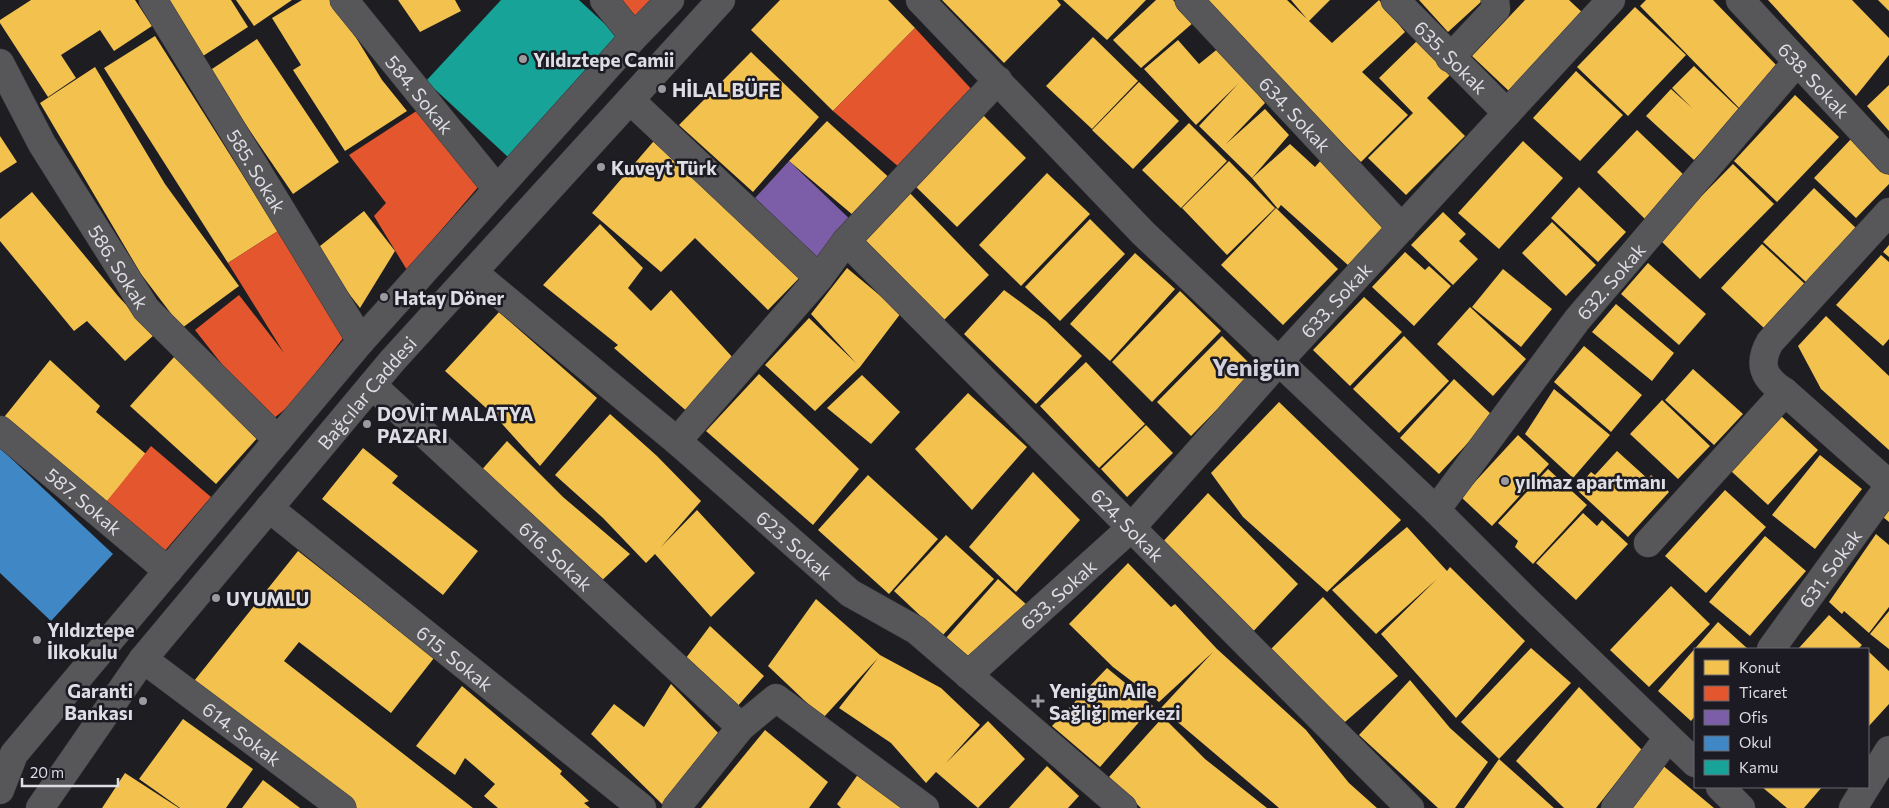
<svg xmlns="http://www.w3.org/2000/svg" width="1889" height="808" font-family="Commissioner,sans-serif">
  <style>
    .homes { fill: #f2c14e }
    .shops { fill: #e4572e }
    .offices { fill: #7b5ea7 }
    .schools { fill: #3f88c5 }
    .public { fill: #17a398 }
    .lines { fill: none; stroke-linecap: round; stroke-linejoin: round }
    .minor-casing { stroke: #3b3a3e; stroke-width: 29 }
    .tertiary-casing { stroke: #3b3a3e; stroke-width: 29 }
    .secondary-casing { stroke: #3b3a3e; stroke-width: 29 }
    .minor { stroke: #57575a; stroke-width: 28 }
    .tertiary { stroke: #57575a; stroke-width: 28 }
    .secondary { stroke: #57575a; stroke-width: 28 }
    .poi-dot { fill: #9a9a9f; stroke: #1c1b24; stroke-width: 2 }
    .labels { text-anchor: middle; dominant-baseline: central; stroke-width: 5; stroke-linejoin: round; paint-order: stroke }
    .street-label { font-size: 19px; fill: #dddde3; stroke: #1c1b24 }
    .poi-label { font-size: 19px; font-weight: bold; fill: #dddde3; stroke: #1c1b24; text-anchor: start }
    .district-label { font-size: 24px; font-weight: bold; fill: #d1d1dd; stroke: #1c1b24 }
  </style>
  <rect width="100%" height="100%" fill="#1d1d22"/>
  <g class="homes">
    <path d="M31,0h104l17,26 -38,25 -14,-21 -39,25 15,23 -28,19 -48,-74v-3z"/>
    <path d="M167,0h64l17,27 -45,29z"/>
    <path d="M236,0h56l-38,26z"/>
    <path d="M302,0h31l49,80 25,31 -62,40 -52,-81 8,-5 -29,-47z"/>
    <path d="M398,0h57l6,11 -41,21z"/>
    <path d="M780,0h108l27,28 -82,83 -82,-81z"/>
    <path d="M942,0h115l4,5 -57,58z"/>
    <path d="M1063,0h83l-39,40z"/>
    <path d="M1156,0h17l21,22 -53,46 -28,-28z"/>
    <path d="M1208,0h79l20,19 -16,-19h39l-21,21 23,22 47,-43 26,32 -43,40 46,43 -47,47 -159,-157z"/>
    <path d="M1419,0h64l-35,32z"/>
    <path d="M1525,0h44l16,15 -74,78 -39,-37z"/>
    <path d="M1646,0h67l68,70 -40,40 -101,-104z"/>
    <path d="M1768,0h84l37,38v17l-33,41z"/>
    <path d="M1878,0h11v11z"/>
    <path d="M1635,7l51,48 -58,61 -51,-49z"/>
    <path d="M155,36l123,195 -50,32 -124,-195z"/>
    <path d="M1422,36l34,33 -29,29 38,38 -59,59 -38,-37 45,-45 -34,-35z"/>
    <path d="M1093,37l45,44 -46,48 -46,-43z"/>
    <path d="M257,39l82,123 -46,32 -84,-123z"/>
    <path d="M1178,40l21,24 21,-17 45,56 -39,41 39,-35 24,26 -37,43 -53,-52 39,-42 -42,41 -52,-56z"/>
    <path d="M751,52l68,65 -66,75 -74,-67z"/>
    <path d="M1694,66l47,45 -47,49 -48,-44 25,-27 21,19 -20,-20z"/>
    <path d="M95,67l70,117 74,102 -57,42 -41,-54 -101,-171z"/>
    <path d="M1576,71l47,44 -43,46 -47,-43z"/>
    <path d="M1139,82l40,39 -46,48 -41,-39z"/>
    <path d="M1889,85v46l-22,-25z"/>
    <path d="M1795,95l44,42 -62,65 -43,-41z"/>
    <path d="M978,110l48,48 -69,69 -48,-47z"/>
    <path d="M827,121l67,61 -34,39 -71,-60z"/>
    <path d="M1189,123l38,38 -46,47 -39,-38z"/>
    <path d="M1637,130l49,47 -41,42 -48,-47z"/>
    <path d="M659,135l146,137 -37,38 -73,-72 -34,34 -69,-59z"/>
    <path d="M0,136l17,26 -17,11z"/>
    <path d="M1852,138l37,37v9l-33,34 -42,-40z"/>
    <path d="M1523,141l40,37 -64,71 -41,-36z"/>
    <path d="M1290,144l25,23 7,-8 66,65 -39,42 -68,-61 -3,4 -26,-31z"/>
    <path d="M1229,161l46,47 -48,47 -45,-47z"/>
    <path d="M1733,164l41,40 -74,75 -41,-40z"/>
    <path d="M1047,173l43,41 -69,72 -42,-41z"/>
    <path d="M1579,187l47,45 -28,30 -47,-44z"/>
    <path d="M905,188l84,87 -46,46 -86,-83z"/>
    <path d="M1814,188l44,42 -50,54 -45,-42z"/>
    <path d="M32,192l86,104 36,39 -29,26 -38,-40 -13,10 -74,-90v-22z"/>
    <path d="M1276,208l62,61 -55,56 -62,-60z"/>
    <path d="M364,211l31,40 -35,57 -45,-58z"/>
    <path d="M1443,212l23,22 -7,7 19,18 -25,26 -42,-40z"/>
    <path d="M1090,219l35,35 -65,67 -35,-34z"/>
    <path d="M1552,222l44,43 -30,31 -44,-43z"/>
    <path d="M600,224l43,44 -15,20 23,23 20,-21 64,70 -45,54 -76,-66 4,-3 -75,-60z"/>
    <path d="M1762,244l44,41 -41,44 -44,-41z"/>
    <path d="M1889,245v12l-6,-5z"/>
    <path d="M1405,252l20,18 4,-4 22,20 -37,40 -42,-39z"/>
    <path d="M1135,253l40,36 -65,72 -40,-37z"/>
    <path d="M1881,255l8,7v77l-6,7 -47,-41z"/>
    <path d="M1648,263l58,51 -27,31 -58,-51z"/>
    <path d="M847,268l54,45 -41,54 -45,44 -50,-46 44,-47 47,45 -45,-49z"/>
    <path d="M1503,269l49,40 -31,38 -49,-40z"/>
    <path d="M1004,290l42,31 36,35 -46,48 -72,-70z"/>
    <path d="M1180,291l41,40 -69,71 -40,-40z"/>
    <path d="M1364,297l38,35 -52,54 -37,-36z"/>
    <path d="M1616,304l58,49 -22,28 -60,-49z"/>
    <path d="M1470,307l56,52 -33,37 -56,-52z"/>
    <path d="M499,312l98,86 -57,68 -45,-50 -50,-45z"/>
    <path d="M1826,316l63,60v74l-68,-61 -23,-43z"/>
    <path d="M1222,336l34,34 -65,66 -34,-34z"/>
    <path d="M1404,336l45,45 -50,52 -46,-44z"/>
    <path d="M1584,346l58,49 -31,37 -57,-50z"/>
    <path d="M175,356l86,78 -45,50 -86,-78z"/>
    <path d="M50,360l50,46 -4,6 50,42 -42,51 -103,-84z"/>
    <path d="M1086,362l59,62 -46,44 -59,-62z"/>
    <path d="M1693,369l50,45 -29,31 -49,-45z"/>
    <path d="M759,374l100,95 -46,56 -107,-94z"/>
    <path d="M862,375l38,37 -29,32 -44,-36z"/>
    <path d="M1454,379l39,37 -54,58 -39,-36z"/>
    <path d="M1554,389l56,46 -37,43 -48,-44z"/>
    <path d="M968,393l59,54 -55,63 -57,-61z"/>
    <path d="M1662,400l48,46 -32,33 -48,-45z"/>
    <path d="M1279,402l122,118 -74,72 -84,-75 -32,-44z"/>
    <path d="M610,414l47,42 44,45 -40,46 36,-37 58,63 -44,44 -56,-63 -9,9 -43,-45 -48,-43z"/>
    <path d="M1781,416l37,34 -50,55 -37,-34z"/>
    <path d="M1146,425l27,28 -46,44 -26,-28z"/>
    <path d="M1518,435l31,29 -57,62 -31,-29z"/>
    <path d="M507,441l56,56 67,57 -34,32 -117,-113z"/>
    <path d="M363,448l35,28 -6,7 86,68 -35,44 -121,-96z"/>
    <path d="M1617,451l31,28 3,-4 18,17 -41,45 -52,-48 15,-17 4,3z"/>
    <path d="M1820,455l42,34 -47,60 -43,-34z"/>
    <path d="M1548,469l39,36 -54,59 -18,-17 3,-6 -20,-18z"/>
    <path d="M1033,472l47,48 -64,72 -47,-45z"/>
    <path d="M868,475l70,64 -49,55 -71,-64z"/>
    <path d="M1725,490l41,37 -60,66 -41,-37z"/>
    <path d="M1208,493l90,91 -51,54 -89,-91z"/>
    <path d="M1889,510v12l-6,-5z"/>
    <path d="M1583,513l14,13 5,-6 26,24 -52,56 -40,-37z"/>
    <path d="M1407,527l40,44 3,-4 75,74 -69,77 -75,-84 56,-55 -61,55 -44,-44z"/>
    <path d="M1876,534l13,11v62l-20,26 -25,-22 -2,3 -13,-12z"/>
    <path d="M946,535l48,44 -52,57 -48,-45z"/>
    <path d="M1765,536l41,35 -56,65 -41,-34z"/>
    <path d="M298,551l136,107 -43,55 -92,-71 -15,19 189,147h-116l-163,-127z"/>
    <path d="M1128,563l43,44 4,-3 42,45 89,81 43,53 28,25h-98l-118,-100 52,-56 -54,50 -46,-35 -44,-43z"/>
    <path d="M998,579l29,26 -52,59 -29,-26z"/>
    <path d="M1671,586l39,38 -61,63 -39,-37z"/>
    <path d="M1323,597l75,79 -53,46 -76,-71z"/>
    <path d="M816,599l64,56 61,33 39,37 -34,38 42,-42 37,38 -47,49 -42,-36 -10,11 -35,-40 -52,-35 39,-50 -55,60 -55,-52z"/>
    <path d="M1889,611v38l-19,-15z"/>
    <path d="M1829,615l33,30 -4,4h-60z"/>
    <path d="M1718,622l30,27h-53v67l-4,5 -33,-30z"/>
    <path d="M710,626l54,50 -35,40 -46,-54z"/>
    <path d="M1531,648l40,35 -72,76 -38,-37z"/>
    <path d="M1868,651l21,20v33l-21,23z"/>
    <path d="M1107,668l46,38 -53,61 -48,-41z"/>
    <path d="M1410,680l40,48 38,34 -33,46h-17l-79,-73z"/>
    <path d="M671,684l52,54 -57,70 -75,-74 23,-30 30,23z"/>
    <path d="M462,686l100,85 -2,3 29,27 -5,2 6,5h-92l-14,-12 11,-12 -30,-26 -10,17 -39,-29z"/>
    <path d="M1579,687l63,63 -46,58h-32l-48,-47z"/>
    <path d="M1163,717l42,42 62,49h-126l-32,-31z"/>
    <path d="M183,719l70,50 -27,39h-46l-41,-29z"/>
    <path d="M765,730l63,52 -19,26h-108z"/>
    <path d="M1499,759l55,49h-90z"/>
    <path d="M866,763l48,45h-73l-4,-4z"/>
    <path d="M1661,764l53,44h-84z"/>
    <path d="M1047,766l32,30 -11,12h-59z"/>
    <path d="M125,773l54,35h-77z"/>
    <path d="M263,780l37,28h-58z"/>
    <path d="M1762,787h60l-18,21h-17z"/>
  </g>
  <g class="shops">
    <path d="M622,0h35l-21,20z"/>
    <path d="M915,28l59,64 -74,76 -67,-57z"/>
    <path d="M418,110l61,76 -72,84 -33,-54 12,-13 -37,-48z"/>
    <path d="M278,231l66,106 -36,46 3,5 -43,35 -73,-93 44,-35 45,58 -56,-90z"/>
    <path d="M151,446l60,51 -48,56 -59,-48z"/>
  </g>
  <path class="offices" d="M789,161l65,62 -33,38 -66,-63z"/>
  <path class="schools" d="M0,448l113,106 -62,67 -51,-48z"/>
  <path class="public" d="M501,0h78l40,37 -111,120 -82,-76z"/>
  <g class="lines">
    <g class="minor-casing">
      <g id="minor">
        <path id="s1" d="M153,0l208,341"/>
        <path id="s2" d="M344,0l153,189"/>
        <path d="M604,0l30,37"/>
        <path id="s3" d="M1189,0l213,228"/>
        <path id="s4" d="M1395,0l112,113"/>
        <path id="s5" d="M1740,0l149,160"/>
        <path d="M1450,58l46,-49 -1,-9"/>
        <path id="s6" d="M0,63l42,81 104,165 132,131"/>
        <path d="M630,100l189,178"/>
        <path d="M1889,212l-119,130c-13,23 -6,37 15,50l104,92"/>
        <path id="s7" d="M846,241l564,567"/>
        <path id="s8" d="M473,272l204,169 173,152 66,37 207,178"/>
        <path id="s9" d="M372,385l369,342"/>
        <path id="s10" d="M0,430l168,141"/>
        <path d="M677,441l142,-163 27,-37 152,-161"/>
        <path id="s11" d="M269,508l373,300"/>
        <path id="s12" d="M1436,510l141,-190 219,-257"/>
        <path d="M1648,543l137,-151"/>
        <path id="s13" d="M1771,649l118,-163"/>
        <path id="s14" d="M143,659l199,149"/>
        <path id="s15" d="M968,675l164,-148 148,-167 331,-360"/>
        <path d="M1868,784l21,-34"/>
        <path d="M676,808l65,-81 35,-29 149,110"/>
        <path d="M1615,808l53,-70"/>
        <path d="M1853,808l13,-21"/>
      </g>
    </g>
    <g class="tertiary-casing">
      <g id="tertiary">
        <path d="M920,0l223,233 293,277 94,94 165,159"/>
        <path d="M1720,787l21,21"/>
      </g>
    </g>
    <g class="secondary-casing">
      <g id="secondary">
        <path d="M0,790l14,-36 347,-413 273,-304 36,-37"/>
        <path id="s16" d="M40,808l103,-149 249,-298 329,-361"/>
      </g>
    </g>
    <use href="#minor" class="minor"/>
    <use href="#tertiary" class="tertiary"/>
    <use href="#secondary" class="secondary"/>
  </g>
  <g class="poi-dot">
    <circle cx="523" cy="59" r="5"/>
    <circle cx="662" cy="89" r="5"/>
    <circle cx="601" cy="167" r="5"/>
    <circle cx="384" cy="297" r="5"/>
    <circle cx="367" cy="424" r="5"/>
    <circle cx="1505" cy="481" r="5"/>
    <circle cx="216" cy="598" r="5"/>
    <circle cx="37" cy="640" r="5"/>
    <circle cx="143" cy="701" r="5"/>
    <path d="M1035.5 693.5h5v5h5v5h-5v5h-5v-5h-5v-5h5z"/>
  </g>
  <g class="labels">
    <g class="street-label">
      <text stroke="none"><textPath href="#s4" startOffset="80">635. Sokak</textPath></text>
      <text stroke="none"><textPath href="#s5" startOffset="109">638. Sokak</textPath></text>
      <text stroke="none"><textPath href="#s2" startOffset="121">584. Sokak</textPath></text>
      <text stroke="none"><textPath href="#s3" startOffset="156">634. Sokak</textPath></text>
      <text stroke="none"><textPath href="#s1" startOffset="200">585. Sokak</textPath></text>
      <text stroke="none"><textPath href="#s6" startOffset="236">586. Sokak</textPath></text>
      <text stroke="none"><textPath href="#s12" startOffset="288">632. Sokak</textPath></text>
      <text stroke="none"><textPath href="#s15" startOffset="526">633. Sokak</textPath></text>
      <text stroke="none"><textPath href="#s16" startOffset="529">Bağcılar Caddesi</textPath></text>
      <text stroke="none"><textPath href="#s10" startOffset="110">587. Sokak</textPath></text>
      <text stroke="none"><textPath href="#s7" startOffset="400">624. Sokak</textPath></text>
      <text stroke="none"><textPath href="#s8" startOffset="422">623. Sokak</textPath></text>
      <text stroke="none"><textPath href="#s9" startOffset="251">616. Sokak</textPath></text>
      <text stroke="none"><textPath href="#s13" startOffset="100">631. Sokak</textPath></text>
      <text stroke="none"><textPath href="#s15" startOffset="121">633. Sokak</textPath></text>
      <text stroke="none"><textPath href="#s11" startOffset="239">615. Sokak</textPath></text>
      <text stroke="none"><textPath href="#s14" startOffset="124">614. Sokak</textPath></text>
    </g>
    <g class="poi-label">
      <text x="533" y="59">Yıldıztepe Camii</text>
      <text x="672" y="89">HİLAL BÜFE</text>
      <text x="611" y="167">Kuveyt Türk</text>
      <text x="394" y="297">Hatay Döner</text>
      <text x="377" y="413">DOVİT MALATYA<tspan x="377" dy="22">PAZARI</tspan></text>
      <text x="1515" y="481">yılmaz apartmanı</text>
      <text x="226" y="598">UYUMLU</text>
      <text x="47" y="629">Yıldıztepe<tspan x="47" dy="22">İlkokulu</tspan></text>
      <text x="133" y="690" text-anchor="end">Garanti<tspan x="133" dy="22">Bankası</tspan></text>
      <text x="1049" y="690">Yenigün Aile<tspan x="1049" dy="22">Sağlığı merkezi</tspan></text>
    </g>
    <g class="district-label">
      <text x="1256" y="366">Yenigün</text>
    </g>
  </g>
  <rect x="1694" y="648" width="175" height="140" fill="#1c1b24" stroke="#696970"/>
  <rect x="1704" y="660" width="25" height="15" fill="#f2c14e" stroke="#696970"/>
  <text x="1739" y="673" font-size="15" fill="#dddde3">Konut</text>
  <rect x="1704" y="686" width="25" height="15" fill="#e4572e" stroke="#696970"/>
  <text x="1739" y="698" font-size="15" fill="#dddde3">Ticaret</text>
  <rect x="1704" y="710" width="25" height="15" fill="#7b5ea7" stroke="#696970"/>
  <text x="1739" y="723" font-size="15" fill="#dddde3">Ofis</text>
  <rect x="1704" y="736" width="25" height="15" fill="#3f88c5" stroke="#696970"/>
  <text x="1739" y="748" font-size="15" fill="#dddde3">Okul</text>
  <rect x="1704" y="760" width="25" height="15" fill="#17a398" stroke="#696970"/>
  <text x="1739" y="773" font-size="15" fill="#dddde3">Kamu</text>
  <path d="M22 778v8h96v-8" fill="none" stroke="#dddde3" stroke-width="2.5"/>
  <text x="30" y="778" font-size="15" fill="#dddde3" stroke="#1c1b24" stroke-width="4" paint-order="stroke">20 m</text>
</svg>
